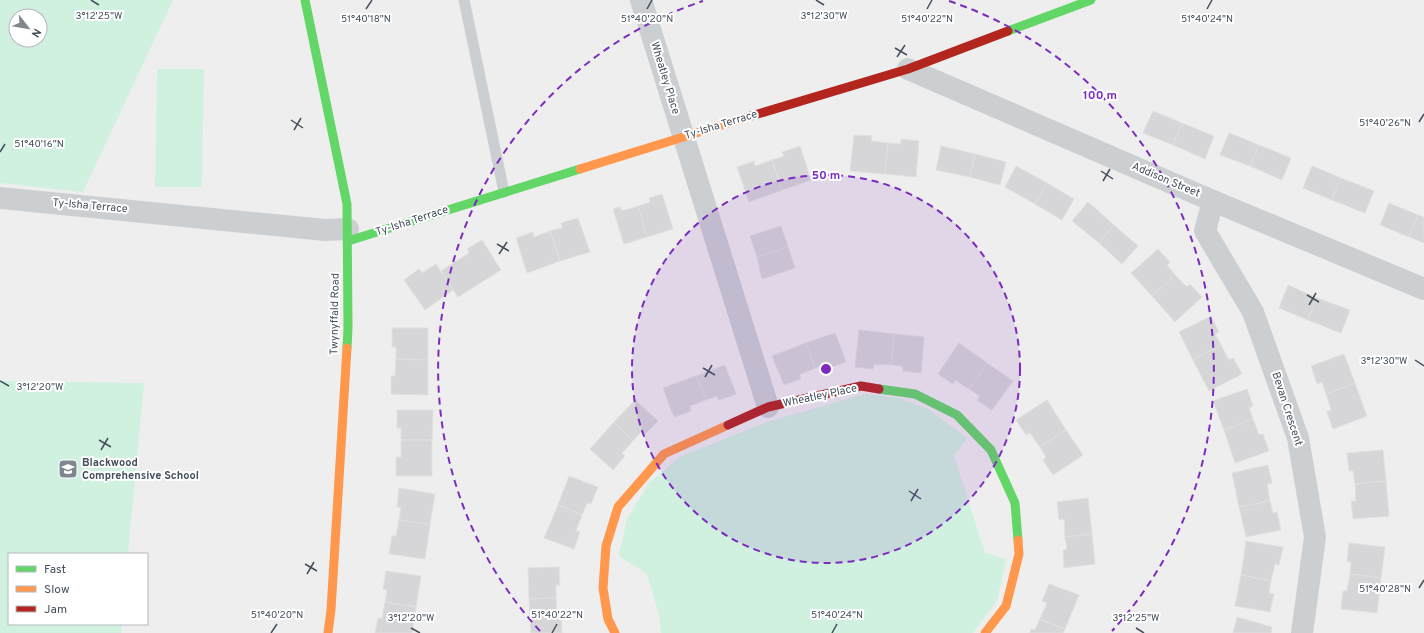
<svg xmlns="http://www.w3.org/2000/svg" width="1424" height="633" font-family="Overpass,sans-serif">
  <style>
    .green { fill: #d0f1df; fill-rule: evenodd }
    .building { fill: #d6d6d9; stroke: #e0e0e1 }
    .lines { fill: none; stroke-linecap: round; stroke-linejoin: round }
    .lane { stroke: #cccfd2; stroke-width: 11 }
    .street { stroke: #cccfd2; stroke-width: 22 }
    .fast { stroke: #63d668; stroke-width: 9 }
    .slow { stroke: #ff974d; stroke-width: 9 }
    .jam { stroke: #b3261e; stroke-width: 9 }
    .ticks { fill: none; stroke: #444f5c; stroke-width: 1.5 }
    .ring { fill: none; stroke: #7b2cbf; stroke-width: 2; stroke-dasharray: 7 5 }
    .labels { text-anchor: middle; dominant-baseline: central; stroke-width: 4; stroke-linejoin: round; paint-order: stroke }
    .street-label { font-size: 11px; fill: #444f5c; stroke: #fff }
    .poi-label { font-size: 11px; font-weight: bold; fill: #444f5c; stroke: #fff; text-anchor: start }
    .ticks-label { font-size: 10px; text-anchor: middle; fill: #444f5c; stroke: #fff; stroke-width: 4; stroke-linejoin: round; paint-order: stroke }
    .centre { fill: #7b2cbf; stroke: #fff; stroke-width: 2 }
    .ring-label { font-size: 12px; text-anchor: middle; font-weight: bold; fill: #7b2cbf; stroke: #fff; stroke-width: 4; stroke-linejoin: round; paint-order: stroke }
  </style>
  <rect width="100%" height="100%" fill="#efeeee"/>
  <g class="green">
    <path d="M0,0h173l-90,192 -83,-9zM16,16h24v24h-24z"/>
    <path d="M157,69h47l-2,118h-47z"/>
    <path d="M0,381l144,2 -16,171h-119v70h113l-1,9h-121z"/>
    <path d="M864,394l35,4 29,11 39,29 -13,18 31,97 21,6 -9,42 -24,32h-312l-2,-18 -12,-41 -28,-18 8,-37 22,-36 32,-27 86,-34z"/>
  </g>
  <g class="building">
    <path d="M1153,111l29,12 -9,22 -30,-12z"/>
    <path d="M1182,123l32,13 -9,23 -32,-14z"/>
    <path d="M1229,133l30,12 -9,21 -30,-11z"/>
    <path d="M854,135l18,1 -1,5 17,2 -3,31 -35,-3z"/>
    <path d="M901,139l18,2 -3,36 -31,-3 3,-31 13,1z"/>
    <path d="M1259,145l32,13 -9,22 -32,-14z"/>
    <path d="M800,146l11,34 -29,10 -10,-30 12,-4 -2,-4z"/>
    <path d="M941,146l34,8 -5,23 -34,-7z"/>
    <path d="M975,154l31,8 -6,23 -30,-8z"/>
    <path d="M772,160l10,30 -33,12 -12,-35 17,-6 1,5z"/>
    <path d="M1016,166l31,17 -12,21 -30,-17z"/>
    <path d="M1312,166l29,12 -9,22 -29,-12z"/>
    <path d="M1341,178l33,13 -9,22 -33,-13z"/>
    <path d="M1047,183l27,16 -12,21 -27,-16z"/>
    <path d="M662,194l11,35 -26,8 -9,-31 12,-4 -1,-4z"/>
    <path d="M1088,202l26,23 -15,18 -27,-22z"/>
    <path d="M1389,203l29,12 -9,22 -29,-12z"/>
    <path d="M638,206l9,31 -23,7 -11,-35 7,-2 2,4z"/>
    <path d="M1418,215l6,2v26l-15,-6z"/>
    <path d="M578,218l12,34 -30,9 -10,-30 12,-3 -1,-5z"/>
    <path d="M1114,225l24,21 -16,18 -23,-21z"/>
    <path d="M781,226l7,21 -31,10 -7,-21z"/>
    <path d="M550,231l10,30 -33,12 -11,-35 17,-6 1,5z"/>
    <path d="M482,240l19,30 -43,27 -17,-26 28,-18 -2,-4z"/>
    <path d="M788,247l7,21 -33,11 -5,-22z"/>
    <path d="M1158,249l12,13 -3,3 8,10 -23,21 -21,-23z"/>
    <path d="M436,264l17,26 -28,20 -21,-30 15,-11 3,4z"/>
    <path d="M1175,275l12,12 3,-3 12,13 -27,25 -23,-26z"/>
    <path d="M1288,285l29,13 -9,22 -29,-12z"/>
    <path d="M1317,298l33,12 -9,23 -33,-13z"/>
    <path d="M1211,316l8,16 -4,2 6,11 -28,15 -14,-28z"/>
    <path d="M392,328h36v32l-32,-1v-12h-4z"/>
    <path d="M859,330l35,4 -3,31 -17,-1 -1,5 -18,-2z"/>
    <path d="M835,333l11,29 -18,6 -1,-4 -12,4 -9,-25z"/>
    <path d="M894,334l30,3 -3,36 -18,-2v-5l-12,-1z"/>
    <path d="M806,343l9,25 -16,7 2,4 -17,6 -12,-29z"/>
    <path d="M959,343l28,20 -18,26 -14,-9 -2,4 -15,-10z"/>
    <path d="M1221,345l8,15 4,-2 9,16 -33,17 -16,-31z"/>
    <path d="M1344,354l11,29 -29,11 -4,-12 -5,2 -6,-18z"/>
    <path d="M396,359l32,1v35l-37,-1v-18h4z"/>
    <path d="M987,363l26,18 -21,29 -15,-10 3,-4 -11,-7z"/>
    <path d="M725,365l11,29 -17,6 -2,-4 -11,4 -10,-24z"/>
    <path d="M696,376l10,24 -16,6 1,5 -17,6 -11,-29z"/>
    <path d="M1355,383l12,33 -34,13 -6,-17 4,-2 -5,-16z"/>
    <path d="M1247,389l6,17 -4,2 4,11 -29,11 -11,-29z"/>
    <path d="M635,400l23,21 -13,13 -3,-3 -9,10 -19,-19z"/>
    <path d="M1047,400l19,30 -26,17 -10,-14 -4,2 -10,-15z"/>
    <path d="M397,410h36l-1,30h-31v-12h-4z"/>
    <path d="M1253,419l6,16 4,-1 6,17 -34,12 -11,-33z"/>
    <path d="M614,422l19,19 -11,12 3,3 -12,14 -23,-21z"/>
    <path d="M1066,430l17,25 -30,20 -10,-15 3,-3 -6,-10z"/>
    <path d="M401,440h31v36h-36v-19h5z"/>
    <path d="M1383,450l3,31 -31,3 -2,-13h-4l-2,-18z"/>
    <path d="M1268,465l4,18 -5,1 3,17 -31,6 -7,-34z"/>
    <path d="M569,476l29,11 -7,17 -4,-1 -5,12 -24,-10z"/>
    <path d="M1386,481l3,35 -36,3 -2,-18h5l-1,-17z"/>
    <path d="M399,488l36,6 -5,31 -31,-5 2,-13h-4z"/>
    <path d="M1088,498l4,36 -27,3 -1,-18 -5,1 -2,-18z"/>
    <path d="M1270,501l3,12 4,-1 4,18 -35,7 -7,-30z"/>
    <path d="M558,505l24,10 -6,16 4,1 -6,17 -30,-11z"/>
    <path d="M399,520l31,5 -5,34 -36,-5 3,-18h4z"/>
    <path d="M1092,534l3,30 -31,4 -1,-18 4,-1 -2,-12z"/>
    <path d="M1246,541l37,6 -4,18 -4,-1 -4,17 -30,-6z"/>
    <path d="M1349,543l36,4 -4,31 -31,-4 1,-12 -4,-1z"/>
    <path d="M559,567l1,18h-4v13l-27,1 -1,-31z"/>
    <path d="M386,571l35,5 -5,31 -31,-5 2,-12 -4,-1z"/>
    <path d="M1350,574l31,4 -4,35 -36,-4 2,-18h4z"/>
    <path d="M1241,575l30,6 -2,12 5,1 -4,18 -35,-6z"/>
    <path d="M1049,584l30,11 -14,34 -25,-10 7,-16 -5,-2z"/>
    <path d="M556,598l1,17h4l1,18h-31l-2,-34z"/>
    <path d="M385,602l31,5 -4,26h-37l3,-15 4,1z"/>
    <path d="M1237,617l35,10 -1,6h-38z"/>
    <path d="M1040,619l25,10 -2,4h-33l1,-4 4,1z"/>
  </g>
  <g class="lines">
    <path class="lane" d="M464,0l40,192"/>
    <g class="street">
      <path d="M641,0l127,407"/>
      <path d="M908,69l305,132 211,88"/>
      <path d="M0,198l325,32 23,-1"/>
      <path d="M1213,201l-8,30 48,81 45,126 17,99 -13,96"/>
    </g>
    <g class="fast">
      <path d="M305,0l42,204 1,124 -1,20"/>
      <path d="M1008,31l83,-31"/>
      <path d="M348,241l232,-72"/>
      <path d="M879,389l36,5 42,21 34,35 24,53 3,37"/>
    </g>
    <g class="slow">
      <path d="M580,169l171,-53"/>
      <path d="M328,633l3,-23 16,-262"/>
      <path d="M615,633l-7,-14 -5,-31 3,-42 12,-39 46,-53 64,-29"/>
      <path d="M985,633l21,-27 13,-52 -1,-14"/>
    </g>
    <g class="jam">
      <path d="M751,116l157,-47 100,-38"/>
      <path d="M728,425l40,-18 93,-21 18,3"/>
    </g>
  </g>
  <path class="ticks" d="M91,0l8,5M816,0l8,5M366,9l6,-9M647,9l5,-9M927,9l5,-9M1207,9l5,-9M895,48l12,7M897,57l8,-12M291,120l12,8M1419,122l5,-8M294,130l7,-12M0,152l5,-8M1101,171l12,8M1103,181l7,-12M497,244l12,7M499,254l8,-12M1307,295l12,7M1309,305l7,-12M1415,360l9,6M703,368l12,7M705,377l7,-12M0,381l9,5M99,440l12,7M101,450l7,-12M909,491l12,8M911,501l7,-12M305,564l12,7M307,574l7,-12M1419,588l5,-8M411,628l9,5M1136,628l8,5M271,633l6,-9M552,633l5,-9M832,633l5,-9"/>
  <circle cx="826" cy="369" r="194" fill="#7b2cbf" fill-opacity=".12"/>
  <g class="ring">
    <circle cx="826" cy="369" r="194"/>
    <path d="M540 631A388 388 0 0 1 703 1M949 1A388 388 0 0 1 1112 631"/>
  </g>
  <defs>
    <g id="school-square" transform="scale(1)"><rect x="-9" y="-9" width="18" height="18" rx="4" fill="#80878f" stroke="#fff"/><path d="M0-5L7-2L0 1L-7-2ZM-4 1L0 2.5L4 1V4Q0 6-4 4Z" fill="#fff"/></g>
  </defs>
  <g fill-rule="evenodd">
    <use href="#school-square" x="68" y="469"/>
  </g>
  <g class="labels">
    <g class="street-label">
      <text transform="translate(665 78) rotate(73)">Wheatley Place</text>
      <text transform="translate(721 125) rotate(-17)">Ty-Isha Terrace</text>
      <text transform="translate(1166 180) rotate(23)">Addison Street</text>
      <text transform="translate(90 206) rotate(5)">Ty-Isha Terrace</text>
      <text transform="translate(412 221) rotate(-18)">Ty-Isha Terrace</text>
      <text transform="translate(335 314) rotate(-89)">Twynyffald Road</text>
      <text transform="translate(820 396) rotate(-12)">Wheatley Place</text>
      <text transform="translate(1287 409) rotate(72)">Bevan Crescent</text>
    </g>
    <g class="poi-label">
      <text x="82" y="463">Blackwood<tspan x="82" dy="13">Comprehensive School</tspan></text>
    </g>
  </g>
  <g class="ticks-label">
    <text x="99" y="19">3°12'25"W</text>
    <text x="824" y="19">3°12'30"W</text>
    <text x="647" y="22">51°40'20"N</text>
    <text x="927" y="22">51°40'22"N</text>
    <text x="366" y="22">51°40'18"N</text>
    <text x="1207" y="22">51°40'24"N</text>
    <text x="1385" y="126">51°40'26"N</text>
    <text x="39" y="147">51°40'16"N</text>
    <text x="1384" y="364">3°12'30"W</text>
    <text x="40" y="390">3°12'20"W</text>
    <text x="1385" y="592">51°40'28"N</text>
    <text x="277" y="618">51°40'20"N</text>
    <text x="557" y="618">51°40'22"N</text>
    <text x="837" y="618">51°40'24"N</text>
    <text x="411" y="621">3°12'20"W</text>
    <text x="1136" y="621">3°12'25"W</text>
  </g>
  <circle cx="826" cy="369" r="6" class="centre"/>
  <g class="ring-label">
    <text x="1100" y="99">100 m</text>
    <text x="826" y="179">50 m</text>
  </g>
  <rect x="8" y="553" width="140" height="72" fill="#ffffff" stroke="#b4b9be"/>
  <rect x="16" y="566" width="20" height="6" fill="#63d668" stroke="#b4b9be"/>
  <text x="44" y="573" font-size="12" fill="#444f5c">Fast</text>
  <rect x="16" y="586" width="20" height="6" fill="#ff974d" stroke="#b4b9be"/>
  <text x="44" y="593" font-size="12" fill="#444f5c">Slow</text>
  <rect x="16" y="606" width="20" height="6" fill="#b3261e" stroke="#b4b9be"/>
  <text x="44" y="613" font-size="12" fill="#444f5c">Jam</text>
  <g transform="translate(28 28) rotate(121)"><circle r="19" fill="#ffffff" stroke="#b4b9be"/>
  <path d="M0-3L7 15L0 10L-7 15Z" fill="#80878f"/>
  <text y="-6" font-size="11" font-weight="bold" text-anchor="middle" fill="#444f5c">N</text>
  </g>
</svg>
